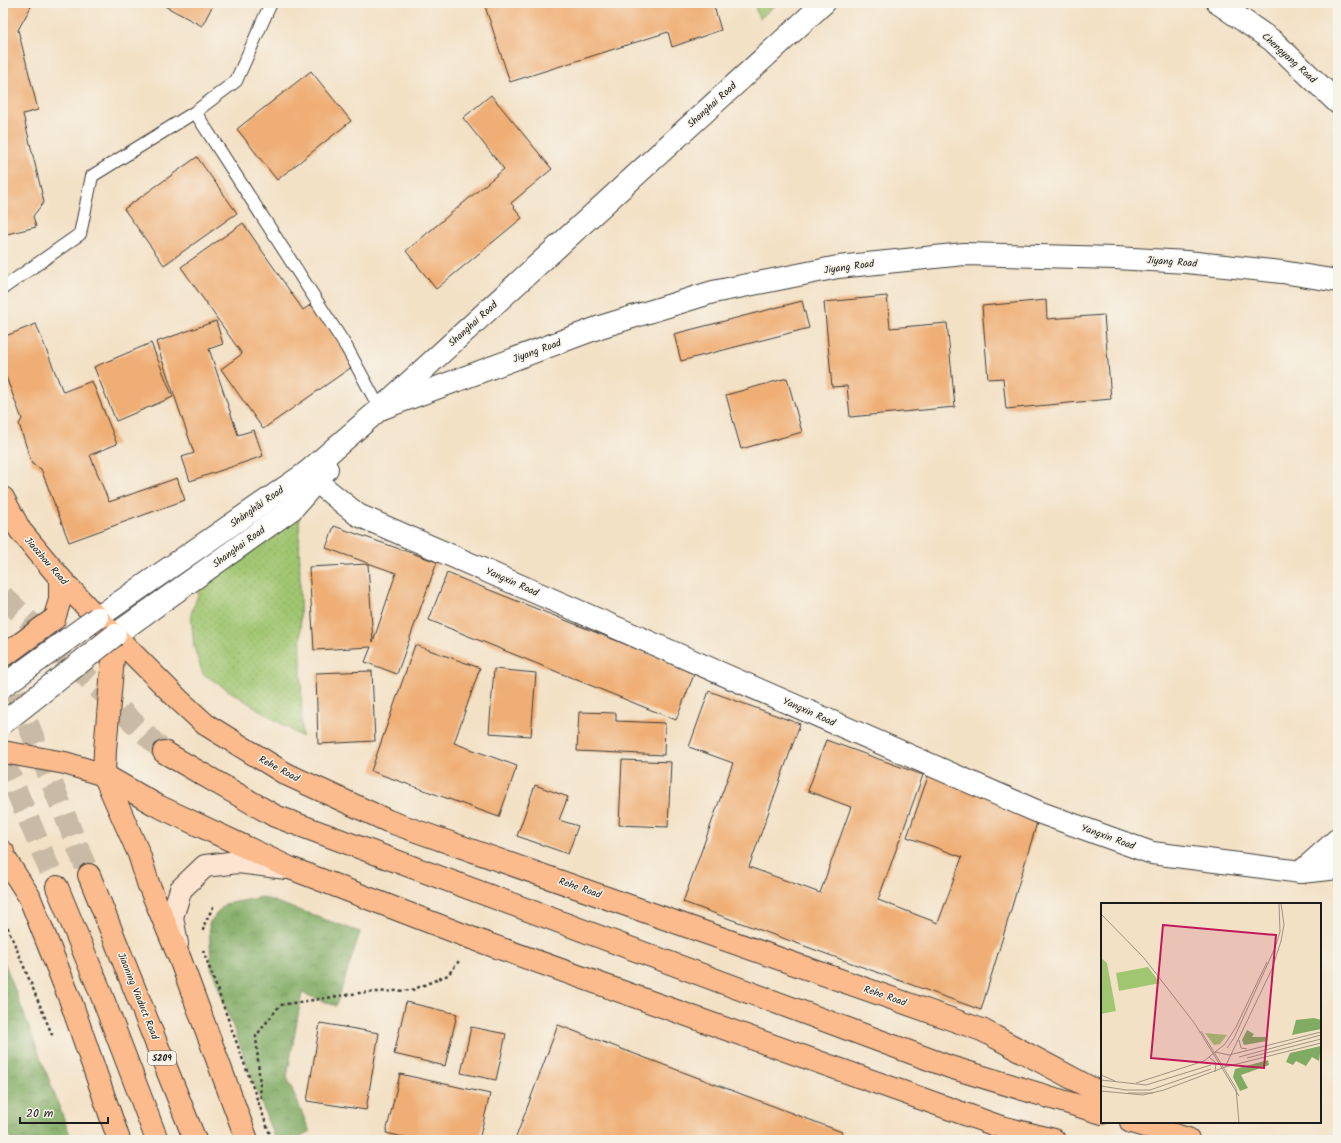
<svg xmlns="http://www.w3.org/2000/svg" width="1341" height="1143" font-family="Kalam,sans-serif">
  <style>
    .forest { fill: url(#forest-crowns); stroke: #4e6440 }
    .park { fill: url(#park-dots); stroke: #5e7146 }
    .building { fill: #efae74 }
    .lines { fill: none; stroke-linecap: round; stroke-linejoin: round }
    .trunk-tunnel { stroke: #c8baa4; stroke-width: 22; stroke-dasharray: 22 11; stroke-linecap: butt }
    .service-casing { stroke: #3c3a36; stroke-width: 14 }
    .minor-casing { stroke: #3c3a36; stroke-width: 24 }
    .tertiary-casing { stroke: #3c3a36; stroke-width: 24 }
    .secondary-casing { stroke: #3c3a36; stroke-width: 24 }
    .primary-casing { stroke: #3c3a36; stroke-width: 24 }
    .trunk-casing { stroke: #3c3a36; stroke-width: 24 }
    .path { stroke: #3c3a36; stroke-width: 2.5; stroke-dasharray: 3 3; stroke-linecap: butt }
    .service { stroke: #fff; stroke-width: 12 }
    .minor { stroke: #fff; stroke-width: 22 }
    .tertiary { stroke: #fff; stroke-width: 22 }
    .secondary { stroke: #fde4d1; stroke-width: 22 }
    .primary { stroke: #fbbb8d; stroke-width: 22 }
    .trunk { stroke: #fbbb8d; stroke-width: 22 }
    .tertiary-bridge-casing { stroke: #3c3a36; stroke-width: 24; stroke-linecap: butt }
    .primary-bridge-casing { stroke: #3c3a36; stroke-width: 24; stroke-linecap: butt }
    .path-bridge { stroke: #3c3a36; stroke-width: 2.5; stroke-dasharray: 3 3; stroke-linecap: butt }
    .tertiary-bridge { stroke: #fff; stroke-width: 22 }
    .primary-bridge { stroke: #fbbb8d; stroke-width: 22 }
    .labels { text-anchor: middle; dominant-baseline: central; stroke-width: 3; stroke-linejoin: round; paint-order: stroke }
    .shield { fill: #f7f3e8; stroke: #5e5c59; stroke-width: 1 }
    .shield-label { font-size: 9px; font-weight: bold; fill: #1c1c1c }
    .street-label { font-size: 10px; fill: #1c1c1c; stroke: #f7f3e8 }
    .inset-road { fill: none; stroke: #9d9282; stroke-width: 1 }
    .view { fill: #c2185b; fill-opacity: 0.15; stroke: #c2185b; stroke-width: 2 }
    .inset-edge { fill: none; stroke: #1c1c1c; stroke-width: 2 }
  </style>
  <defs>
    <pattern id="forest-crowns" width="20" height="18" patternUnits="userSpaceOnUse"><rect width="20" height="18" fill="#80ab63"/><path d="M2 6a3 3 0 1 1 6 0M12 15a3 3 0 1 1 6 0" fill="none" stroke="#688a51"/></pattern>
    <pattern id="park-dots" width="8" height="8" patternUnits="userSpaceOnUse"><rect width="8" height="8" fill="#a0c671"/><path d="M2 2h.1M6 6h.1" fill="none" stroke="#89aa61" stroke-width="1.8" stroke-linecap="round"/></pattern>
  </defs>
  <rect width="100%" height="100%" fill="#f7f3e8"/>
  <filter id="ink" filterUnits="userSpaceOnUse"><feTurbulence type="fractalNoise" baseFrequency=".025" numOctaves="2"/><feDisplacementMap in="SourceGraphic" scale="8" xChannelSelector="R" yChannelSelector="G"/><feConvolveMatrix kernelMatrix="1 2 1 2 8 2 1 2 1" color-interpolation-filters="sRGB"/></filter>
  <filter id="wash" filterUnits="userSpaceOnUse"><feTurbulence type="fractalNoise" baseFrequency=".012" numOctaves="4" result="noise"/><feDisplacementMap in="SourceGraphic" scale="16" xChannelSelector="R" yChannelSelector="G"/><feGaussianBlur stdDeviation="0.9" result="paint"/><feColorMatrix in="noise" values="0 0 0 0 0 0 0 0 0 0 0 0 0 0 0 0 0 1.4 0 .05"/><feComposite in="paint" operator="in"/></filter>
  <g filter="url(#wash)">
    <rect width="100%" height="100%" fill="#f3e1c6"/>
    <g class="forest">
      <path d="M262,897l98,35 -24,74 -34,-13 -15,84 23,55 -15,8h-20l-64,-173 -2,-44 16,-19z"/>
      <path d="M3,959l69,181h-61l-8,-19z"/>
    </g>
    <g class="park">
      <path d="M754,3h24l-19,16z"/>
      <path d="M299,514l3,223 -99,-63 -9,-27 -3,-33 10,-27z"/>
    </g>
    <g id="blocks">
      <g class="building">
        <path d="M3,3h30l-15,27 20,80 -15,4 21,88 -11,14 3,11 -33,8z"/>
        <path d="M159,3h55l-12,23z"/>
        <path d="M484,3h229l8,27 -49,17 -4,-15 -158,50z"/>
        <path d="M311,71l40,50 -74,59 -40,-51z"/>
        <path d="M491,95l61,74 -41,34 11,15 -86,71 -30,-38 98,-82 -41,-51z"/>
        <path d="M197,157l40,56 -73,52 -40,-56z"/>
        <path d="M243,223l60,87 10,-7 43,61 -93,65 -42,-60 21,-15 -61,-87z"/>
        <path d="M887,296l3,32 57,-5 8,84 -105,10 -3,-31 -15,1 -8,-85z"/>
        <path d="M1046,300l1,19 57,-4 7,84 -105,10 -3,-31 -15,1 -6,-73z"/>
        <path d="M802,301l7,27 -128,33 -7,-27z"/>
        <path d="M216,321l7,23 -14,5 29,86 16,-5 9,26 -73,25 -8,-24 12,-4 -38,-111z"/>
        <path d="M36,324l27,68 29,-11 25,63 -27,11 19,47 68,-24 8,22 -116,42 -28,-73 -9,-5 -13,-40 3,-5 -19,-50v-32z"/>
        <path d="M151,343l22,54 -57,24 -22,-54z"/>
        <path d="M787,378l15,54 -61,17 -15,-54z"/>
        <path d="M334,526l103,36 -40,112 -32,-12 6,-15 -57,3 -5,-83 59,-3 5,78 23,-69 -70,-25z"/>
        <path d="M447,573l248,99 -19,48 -247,-100z"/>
        <path d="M415,645l65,23 -26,75 63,23 -18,51 -128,-46z"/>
        <path d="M494,669l42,4 -5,63 -42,-3z"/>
        <path d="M372,671l3,70 -57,3 -2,-71z"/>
        <path d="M709,691l91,33 -51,143 71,26 31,-86 -43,-16 18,-51 97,35 -45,125 60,23 24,-66 -55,-20 23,-66 109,45 -58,194 -298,-108 50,-139 -44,-16z"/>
        <path d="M579,712l37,1v8l49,2 -1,32 -87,-4z"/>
        <path d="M622,760l49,2 -3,65 -49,-2z"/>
        <path d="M535,785l33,12 -9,23 19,6 -10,28 -51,-18z"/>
        <path d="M406,1002l51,12 -12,52 -51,-12z"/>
        <path d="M320,1023l59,10 -13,77 -59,-9z"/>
        <path d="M558,1025l284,107 -3,8h-324z"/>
        <path d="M471,1027l35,7 -10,46 -35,-7z"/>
        <path d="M400,1074l90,20 -11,46h-63l-30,-7z"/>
      </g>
    </g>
  </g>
  <g filter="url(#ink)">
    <use href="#blocks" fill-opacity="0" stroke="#3c3a36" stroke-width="1"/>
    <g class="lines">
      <g class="trunk-tunnel">
        <path d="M3,596l161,156"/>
        <path d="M3,662l86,213"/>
        <path d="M3,759l54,128"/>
      </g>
      <g class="service-casing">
        <g id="service">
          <path d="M195,112l41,-31 35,-78"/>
          <path d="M3,288l77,-54 12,-58 103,-64 152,236 33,61"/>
        </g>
      </g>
      <g class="minor-casing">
        <g id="minor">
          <path d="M1218,3l55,38 65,62"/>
          <path d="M380,409l220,-82 113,-35 125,-25 126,-13 151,4 72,4 95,10 56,9"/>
          <path d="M306,473l52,42 683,298 111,40 149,19 37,-4"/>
          <path d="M1301,872l37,-33"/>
        </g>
      </g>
      <g class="tertiary-casing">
        <g id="tertiary">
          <path d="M97,618l209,-145 74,-64 444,-406"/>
          <path d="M115,635l177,-126 35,-40"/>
        </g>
      </g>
      <g class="secondary-casing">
        <path id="secondary" d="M177,944l-5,-27 9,-28 24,-23 33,-4 48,6"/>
      </g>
      <g class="primary-casing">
        <g id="primary">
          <path d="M3,498l17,32 40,48 37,40 82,82 26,24 81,50 102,47 594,209 120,64"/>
          <path d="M54,619l6,-19v-22"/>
          <path d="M3,752l62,11 39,12 52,30 134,63 184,71 527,188 53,13"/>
          <path d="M104,775l1,-25 10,-115"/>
        </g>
      </g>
      <g class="trunk-casing">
        <g id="trunk">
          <path d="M164,752l111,64 675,251 152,46"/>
          <path d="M104,775l35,79 9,29 32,76 67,181"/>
          <path d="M3,852l1,5 25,39 41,103 49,141"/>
          <path d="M89,875l106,265"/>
          <path d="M57,887l41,99 59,154"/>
          <path d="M1131,1122l57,17"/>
        </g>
      </g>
      <g class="path">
        <path d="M3,916l50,121"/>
        <path d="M203,931l1,-6 10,-20"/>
        <path d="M261,1098l-5,-62 24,-31 79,-12 53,-3 36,-15 11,-14"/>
      </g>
      <use href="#service" class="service"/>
      <use href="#minor" class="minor"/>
      <use href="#tertiary" class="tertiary"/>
      <use href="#secondary" class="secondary"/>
      <use href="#primary" class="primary"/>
      <use href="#trunk" class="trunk"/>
      <g class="tertiary-bridge-casing">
        <g id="tertiary-bridge">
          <path d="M3,686l94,-68"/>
          <path d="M3,723l112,-88"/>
        </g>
      </g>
      <g class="primary-bridge-casing">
        <path id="primary-bridge" d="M3,655l5,-2 46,-34"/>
      </g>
      <path class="path-bridge" d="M203,950l69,190"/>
      <use href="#tertiary-bridge" class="tertiary-bridge"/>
      <use href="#primary-bridge" class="primary-bridge"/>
    </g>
  </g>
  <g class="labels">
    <rect class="shield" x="148" y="1051" width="28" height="14" rx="3"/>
    <g class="shield-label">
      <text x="162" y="1058">S209</text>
    </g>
    <g class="street-label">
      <text transform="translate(1289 58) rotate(42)">Chengyang Road</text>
      <text transform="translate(712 105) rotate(-42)">Shanghai Road</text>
      <text transform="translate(1172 262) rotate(4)">Jiyang Road</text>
      <text transform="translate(849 267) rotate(-8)">Jiyang Road</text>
      <text transform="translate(473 324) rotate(-42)">Shanghai Road</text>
      <text transform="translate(537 351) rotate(-20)">Jiyang Road</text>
      <text transform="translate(257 507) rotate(-35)">Shànghǎi Road</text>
      <text transform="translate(239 547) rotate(-36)">Shanghai Road</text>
      <text transform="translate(46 561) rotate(49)">Jiaozhou Road</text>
      <text transform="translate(512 582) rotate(24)">Yangxin Road</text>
      <text transform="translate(809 712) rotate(24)">Yangxin Road</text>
      <text transform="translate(279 769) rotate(28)">Rehe Road</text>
      <text transform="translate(1108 837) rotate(20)">Yangxin Road</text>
      <text transform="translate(580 888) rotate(19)">Rehe Road</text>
      <text transform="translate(138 996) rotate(68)">Jiaoning Viaduct Road</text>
      <text transform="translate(885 996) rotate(19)">Rehe Road</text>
    </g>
  </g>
  <g transform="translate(1101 903)">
    <rect width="220" height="220" fill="#f3e1c6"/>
    <path d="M0,55l6,5 9,48 -15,3z" fill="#a0c671"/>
    <path d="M213,115l7,2v9l-29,6 4,-15zM146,127l7,4 -2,3h14l1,4 -23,4 -2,-5zM220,143l-2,15 -7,-4 -6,9 -10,-5 -3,4 -7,-3 4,-9zM167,157l1,5 -28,10 7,13 -8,3 -7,-14 2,-8z" fill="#80ab63"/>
    <path d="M47,64l12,16 -41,8 -3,-18zM104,130l22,2 -7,9 -6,1z" fill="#a0c671"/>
    <path class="inset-road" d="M0,11l43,44 51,66 44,72M173,48l6,-19 -1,-29M100,128l35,57 3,35M138,137l2,8 6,1M126,145l7,-10 40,-88M114,149l14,3M128,152l92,-23M108,154l7,6 -1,9M138,154l82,-22M146,155l74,-19M124,164l96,-24M0,172l14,6M0,177l45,5 65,-20M35,180l68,-22 21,-17 11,-17 31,-65M0,183l25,4h24l61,-21M0,188l42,4 21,-5 61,-23 47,-98 9,-28 3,-16 -3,-22M27,190h25"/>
    <path class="view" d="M62,22l113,10 -12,133 -113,-10z"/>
    <rect width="220" height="220" class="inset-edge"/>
  </g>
  <rect width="1341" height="1143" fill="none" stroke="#f7f3e8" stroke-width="16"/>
  <path d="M20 1117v6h88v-6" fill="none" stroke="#1c1c1c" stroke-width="2"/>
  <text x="26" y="1117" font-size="12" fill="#1c1c1c" stroke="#f7f3e8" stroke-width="3" paint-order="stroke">20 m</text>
</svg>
